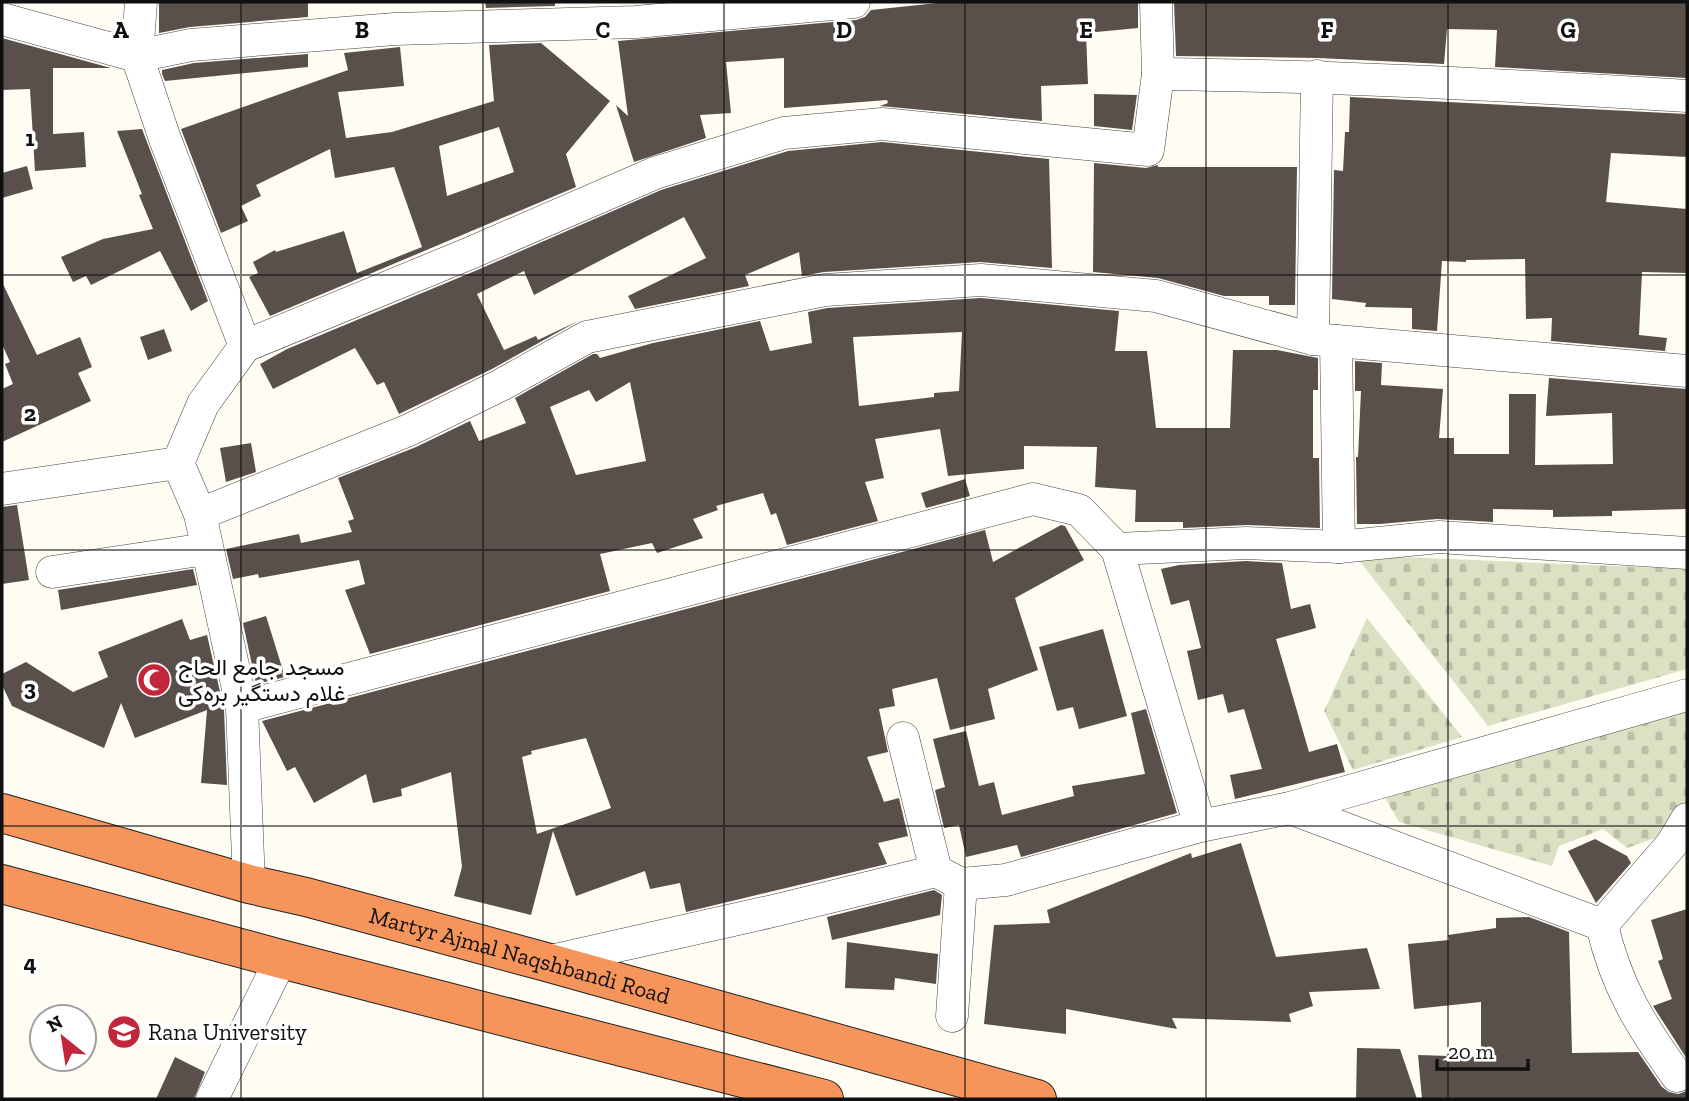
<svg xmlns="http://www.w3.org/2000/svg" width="1689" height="1101" font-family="'Zilla Slab',Vazirmatn,serif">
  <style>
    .cemetery { fill: url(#cemetery-stones) }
    .building { fill: #59504c; fill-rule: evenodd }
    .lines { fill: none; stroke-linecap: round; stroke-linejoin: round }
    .minor-casing { stroke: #434343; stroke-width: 33 }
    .highway-casing { stroke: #212121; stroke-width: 40 }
    .minor { stroke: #fff; stroke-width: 32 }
    .highway { stroke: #f5945b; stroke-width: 38 }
    .grid { fill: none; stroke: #101010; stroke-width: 2; stroke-opacity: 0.55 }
    .labels { text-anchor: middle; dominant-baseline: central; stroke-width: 7; stroke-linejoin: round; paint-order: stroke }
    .poi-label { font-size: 23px; fill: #101010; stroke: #fff; text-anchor: start }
    .street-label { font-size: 23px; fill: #101010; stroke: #fff }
    .grid-label { font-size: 23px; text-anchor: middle; font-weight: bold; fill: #101010; stroke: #fff; stroke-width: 7; stroke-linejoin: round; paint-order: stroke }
  </style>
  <defs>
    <pattern id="cemetery-stones" width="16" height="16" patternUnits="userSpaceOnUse" patternTransform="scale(1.75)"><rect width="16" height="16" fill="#dbe2c3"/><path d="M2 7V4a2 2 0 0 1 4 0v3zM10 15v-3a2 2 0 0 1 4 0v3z" fill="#bbc1a6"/></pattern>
  </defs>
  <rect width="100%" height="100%" fill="#fffcf3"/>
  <g class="cemetery">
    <path d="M1355,555l332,14v100l-199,57z"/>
    <path d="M1367,618l95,119 -109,33 -29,-59z"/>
    <path d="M1687,711v96l-17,26 -43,15 -24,-19 -44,17 -7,20 -153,-44 -15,-26z"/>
  </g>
  <g class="building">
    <path d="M159,2h149v15l-118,10 -31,6z"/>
    <path d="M485,2h70v4l-69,2z"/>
    <path d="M947,2h191v26l-52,5 2,51 -47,2 1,35 -162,-15 8,-3 -1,-3 -103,8v-50l-58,4 5,51 -31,2 6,23 -72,24 -18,-57 12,11 -10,-75 238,-21 9,-3 6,-7z"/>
    <path d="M1174,2h513v76l-192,-11 2,-37 -50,-1 -3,35 -126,-6 -142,-2z"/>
    <path d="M2,38l109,30h-58v66l31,-2 2,35 -51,4 -5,-82 -28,1z"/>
    <path d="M541,43l69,58 -44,53 10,33 -306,129 -21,-39 9,-4 -5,-11 22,-12 1,2 68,-21 13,42 65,-26 -28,-80 -59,11 -5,-29 -74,36 5,11 -20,10 7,15 -27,12 -40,-104 167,-59 -4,-17 56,-6 4,39 -66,6 8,46 46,-6 102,-31 -5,-56zM499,127l15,45 -67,24 -8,-50z"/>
    <path d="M308,54v13l-143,14 -3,-7v-4l32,-7z"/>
    <path d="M1094,94l43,1 -5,35 -38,-4z"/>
    <path d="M1350,97l337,17v43l-76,-4 -5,49 81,7v64l-45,-1 -3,63 28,3 -2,13 -114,-10 1,-23 -26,1 -1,-60 -59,1v2l-24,-1 -5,70 -25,-2v-21l-47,-1 1,-4 -34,-4 2,-129 9,1 2,-39h4z"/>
    <path d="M142,129l66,172 -17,10 -31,-60 -69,34 -5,-9 -13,6 -12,-25 42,-18 50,-10 -14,-34 3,-1 -25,-63z"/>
    <path d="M882,142l167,17 3,109 -72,-6 -156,10 -22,4 -3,-24 -54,23 4,11 -114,23 -7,-13 78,-38 -22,-41 -150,78 -10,-24 -47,23 27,56 32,-14 2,4 40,-19 -86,48 -93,45 -15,-32 -7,3 -22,-37 -82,41 -13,-25 27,-15 188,-78 186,-81 127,-39z"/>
    <path d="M1094,163l52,5 12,-3v2h139l-2,138h-26v-9h-45l-66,-18 -65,-6z"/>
    <path d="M27,166l6,23 -31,9v-25z"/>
    <path d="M2,282l35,73 43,-18 12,30 -14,6 13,28 -89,41v-53l11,-5 -8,-20 5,-2 -8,-18z"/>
    <path d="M981,298l138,13 -4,40h32l9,77h74l3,-78h44l41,8v32h-5v68h6l1,70 -73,-3 -64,3v-6h-48l1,-32 -41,-3 2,-40 -73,-1v23l-76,7 -8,-47 -65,10 9,39 -19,4 13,39 -91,24 -11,-32 -5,2 -8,-22 -47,13 2,4 -25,9 10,19 -46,15 -5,-10 -52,11 10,37 -240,63 -25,-64 20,-6 -6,-24 -100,18 -1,-4 -25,5 -7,-30 73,-15 2,9 51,-11 -4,-11 6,-2 -16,-41 78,-31 54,-26 9,20 47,-18 -11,-25 78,-44h4l3,4 53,-15 107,-22 10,30 42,-8 -4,-31 19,-4zM962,332l-3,59 -25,2v4l-75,9 -6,-69zM630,382l16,79 -70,14 -26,-68 39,-17 7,12z"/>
    <path d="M164,329l8,22 -24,9 -8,-23z"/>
    <path d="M1355,361l27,2 -1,22 62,4 -4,49h15v16h55v-60h27l-1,71 78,-1 -1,-51 -66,3 3,-38 138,11v120l-75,2v5l-59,1v-7l-60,-1v13l-56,-3 -57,5h-23l-1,-67h2l3,-66h-6z"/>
    <path d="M251,443l5,29 -30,10 -6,-34z"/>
    <path d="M965,479l5,17 -44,12 -5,-15z"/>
    <path d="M17,505l12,75 -27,4v-77z"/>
    <path d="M1061,525l4,1 19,34 -69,38 23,72 -50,19 7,30 -45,11 -13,-52 -45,11 3,17 -16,3 9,43 -21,5 17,45 15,-4 9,38 -30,7 9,21 -201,48 -6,-29 -30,6 -5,-18 -69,25 -23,-65 -22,84 -77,-19 8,-29 -11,-95 -50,17 1,7 -29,7 -7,-29 -52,29 -19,-36 -8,4 -25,-50 723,-191 8,32zM586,738l25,70 -74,26 -15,-77 10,-3 -1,-3z"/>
    <path d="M1246,561l36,2 9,46 19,-5 6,24 -40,11 33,113 28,-8 8,28 -110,27 -5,-24 32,-6 -18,-60 -16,4 -5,-19 -25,6 -11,-49 14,-3 -12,-48 -18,5 -10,-36 18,-4z"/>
    <path d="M193,569l4,16 -136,25 -3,-20z"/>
    <path d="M266,616l19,61 -29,7 -13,-61z"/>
    <path d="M182,619l8,21 17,-5 17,74 3,76 -26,-2 6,-73 -72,28 -14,-35 -17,45 -92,-42 -10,-21v-11l24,-12 47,30 35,-15 -10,-25z"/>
    <path d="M1103,629l24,87 -48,13 -6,-22 -16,4 -18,-64z"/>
    <path d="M1146,709l31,104 -156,44 -4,-12 -51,12 -7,-32 -15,3 -9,-38 10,-3 -12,-48 33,-8 13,55 15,-4 8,33 72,-19 -2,-10 73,-12 -14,-61z"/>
    <path d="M1595,839l32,17 4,7 -35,40 -28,-52z"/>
    <path d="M1241,843l35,114 91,-9 13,41 -71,3 4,14 -24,8 2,8 -119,-4 5,11 -111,-20v25l-82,-10 10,-99 56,-2 -3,-13 144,-57 1,5z"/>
    <path d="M934,890l8,5 -2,20 -108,25 -5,-23z"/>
    <path d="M1687,909v150l-34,-53 19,-7 -14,-38 5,-2 -12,-39z"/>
    <path d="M1529,917l40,15 3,121 66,-1 24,35 7,5 9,2 9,-3v8h-265l-4,-44 63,2v-55l-67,7 -6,-65 41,-4 -1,-5 48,-7v-10z"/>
    <path d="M847,942l91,12 -2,30 -41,-6 -1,12 -49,-2z"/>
    <path d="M1357,1048l43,1 17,50h-61z"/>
    <path d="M175,1057l30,15 -11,27h-38z"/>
  </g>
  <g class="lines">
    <g class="minor-casing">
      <g id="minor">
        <path d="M141,2l-4,54 28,83 80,207 -42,58 -25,59 22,51 42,193 7,177"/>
        <path d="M2,19l135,37 54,-11 204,-16 241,-7 218,-20"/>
        <path d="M1158,74c177,2 353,11 529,22"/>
        <path d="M1313,339l4,-263"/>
        <path d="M1336,341l3,206"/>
        <path d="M245,346l223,-92 187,-81 129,-40 98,-9 266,26 10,-76 -2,-72"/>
        <path d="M2,489l176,-26"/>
        <path d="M200,514l209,-84 92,-45 86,-48 238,-47 156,-10 175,16 157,43 374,32"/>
        <path d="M1117,549l83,277"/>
        <path d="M52,572l154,-23"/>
        <path d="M242,707l791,-208 46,11 38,39 129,-6 93,4 100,-10 248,16"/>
        <path d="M903,738l33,133"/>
        <path d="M1290,808l312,117"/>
        <path d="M1602,925c14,61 39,101 75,151"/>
        <path d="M1602,925l70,-81 15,-25"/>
        <path d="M546,962l227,-51 163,-40 25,13 45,-4 194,-54 90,-18 397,-113"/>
        <path d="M952,1016l9,-132"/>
        <path d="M212,1099l69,-140"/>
      </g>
    </g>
    <g class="highway-casing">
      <g id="highway">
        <path id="s1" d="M2,813l247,71 57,13 240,65 491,137"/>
        <path d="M2,884l279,75 543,140"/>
      </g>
    </g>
    <use href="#minor" class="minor"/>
    <use href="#highway" class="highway"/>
  </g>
  <path class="grid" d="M241,2v1097M483,2v1097M724,2v1097M965,2v1097M1206,2v1097M1448,2v1097M2,275h1685M2,550h1685M2,826h1685"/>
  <defs>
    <g id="mosque-disc" transform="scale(1.75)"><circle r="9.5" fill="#c2263b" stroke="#fff"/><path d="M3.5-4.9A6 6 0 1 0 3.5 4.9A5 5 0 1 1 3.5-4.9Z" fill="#fff"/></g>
    <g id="university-disc" transform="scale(1.75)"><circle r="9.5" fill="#c2263b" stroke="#fff"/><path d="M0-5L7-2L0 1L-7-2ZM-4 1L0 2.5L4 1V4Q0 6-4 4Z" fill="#fff"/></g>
  </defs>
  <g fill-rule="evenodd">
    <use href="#mosque-disc" x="154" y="680"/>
    <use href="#university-disc" x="124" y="1032"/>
  </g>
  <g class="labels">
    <g class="poi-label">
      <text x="178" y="667">مسجد جامع الحاج<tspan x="178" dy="26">غلام دستگیر بره‌کی</tspan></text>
      <text x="148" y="1032">Rana University</text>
    </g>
    <g class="street-label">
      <text stroke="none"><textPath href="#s1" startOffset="537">Martyr Ajmal Naqshbandi Road</textPath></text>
    </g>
  </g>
  <g class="grid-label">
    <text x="121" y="38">A</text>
    <text x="362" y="38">B</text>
    <text x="603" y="38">C</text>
    <text x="844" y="38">D</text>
    <text x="1086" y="38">E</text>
    <text x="1327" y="38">F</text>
    <text x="1568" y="38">G</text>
    <text x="30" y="146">1</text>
    <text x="30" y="421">2</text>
    <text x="30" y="696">3</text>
    <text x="30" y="971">4</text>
  </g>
  <rect width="1689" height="1101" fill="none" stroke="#101010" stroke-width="7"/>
  <g transform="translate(63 1038) rotate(330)"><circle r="33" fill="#ffffff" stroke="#9f9f9f" stroke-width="2"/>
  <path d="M0-5L12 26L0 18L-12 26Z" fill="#c2263b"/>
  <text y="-10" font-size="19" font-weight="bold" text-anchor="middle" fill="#101010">N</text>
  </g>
  <path d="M1437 1059v10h91v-10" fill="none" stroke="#101010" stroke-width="3.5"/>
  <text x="1448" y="1059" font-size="21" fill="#101010" stroke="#ffffff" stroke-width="5" paint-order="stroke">20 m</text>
</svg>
